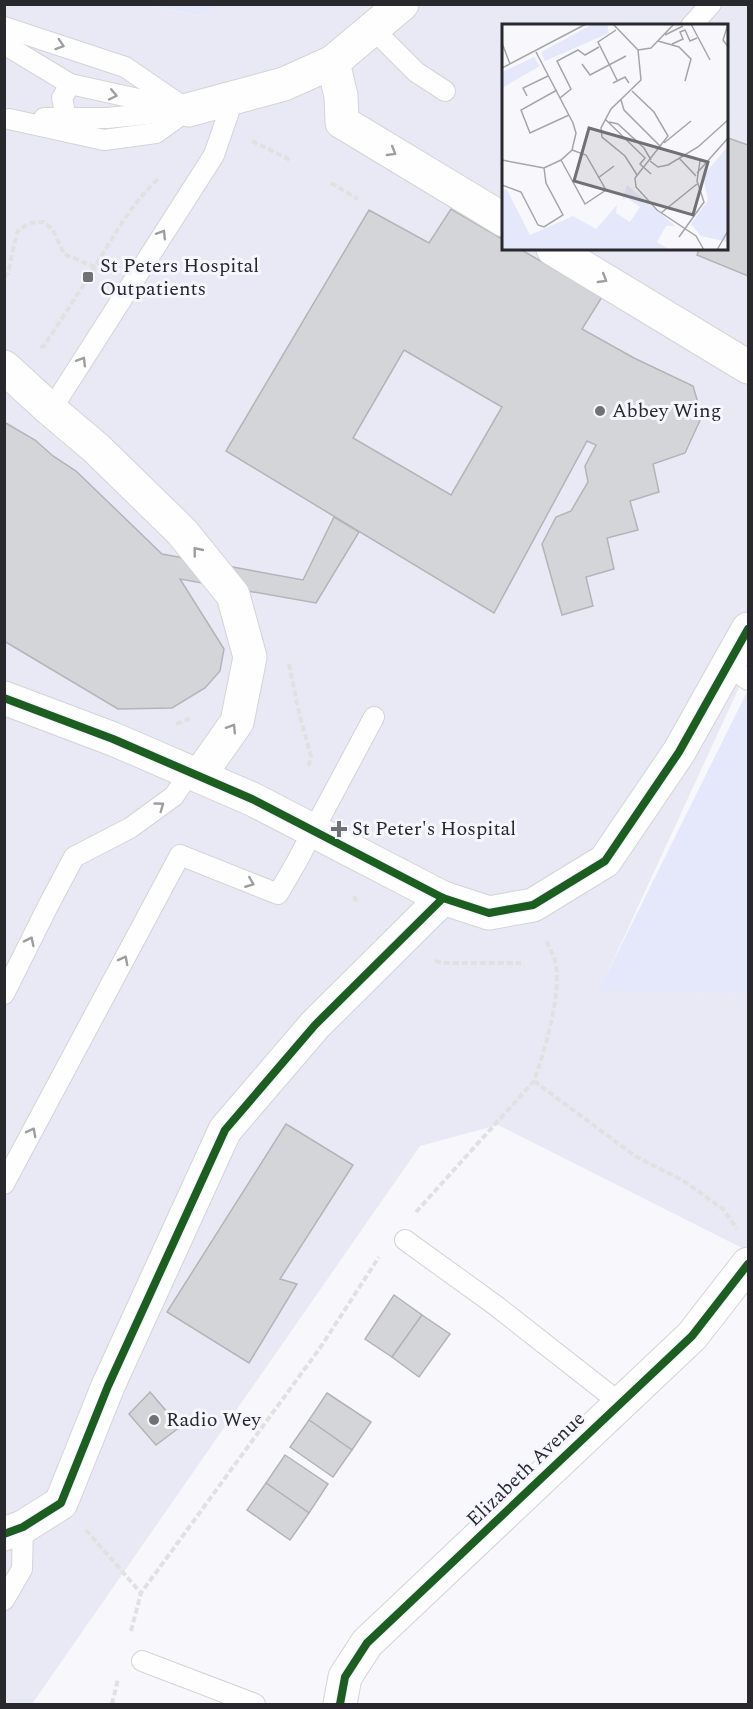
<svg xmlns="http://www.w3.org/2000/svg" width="753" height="1709" font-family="Spectral,serif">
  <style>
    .built { fill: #e8e9f5; fill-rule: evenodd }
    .green { fill: #e5e8fa }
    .building { fill: #d4d5d9; stroke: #b4b4b8; stroke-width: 1.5; fill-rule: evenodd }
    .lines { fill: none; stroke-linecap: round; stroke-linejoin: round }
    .lane-casing { stroke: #d4d4d7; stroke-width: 22 }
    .street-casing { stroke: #d4d4d7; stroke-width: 35 }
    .path { stroke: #e1e1e2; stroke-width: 4; stroke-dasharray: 6 3; stroke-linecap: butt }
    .lane { stroke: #fefeff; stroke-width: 20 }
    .street { stroke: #fefeff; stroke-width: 33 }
    .cycleway-casing { stroke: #f5f6fe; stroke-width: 11 }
    .cycleway { stroke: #1b5e20; stroke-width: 8 }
    .oneway { stroke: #9e9ea0 }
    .poi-dot { fill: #717175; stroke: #f5f6fe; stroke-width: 2 }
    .labels { text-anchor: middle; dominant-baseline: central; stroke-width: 6; stroke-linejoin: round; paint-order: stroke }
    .poi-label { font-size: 20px; fill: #29292d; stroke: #f5f6fe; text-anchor: start }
    .street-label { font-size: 20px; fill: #29292d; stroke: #f5f6fe }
    .inset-road { fill: none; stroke: #a5a5a9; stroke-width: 1.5 }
    .view { fill: #717175; fill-opacity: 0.15; stroke: #717175; stroke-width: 3 }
    .inset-edge { fill: none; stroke: #29292d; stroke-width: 3 }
  </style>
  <rect width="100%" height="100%" fill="#f7f7fc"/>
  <path class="built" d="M222,4l526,1v663l-148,321 148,5v257l-250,-126 -78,21 -388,558h-27v-1699h144l49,11zM504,26h224v223h-224z"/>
  <g class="green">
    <path d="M149,5h73l-23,11z"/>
    <path d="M748,690v304l-149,-4z"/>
  </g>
  <g class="building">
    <path d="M728,138l20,7v131l-51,-21 2,-6h29z"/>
    <path d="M451,209l53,31v9h16l82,48 -20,32 52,29 59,28 9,30 -17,37 -32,11 6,28 -29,9 8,29 -31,8 7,31 -28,8 7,29 -31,9 -20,-71 14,-27 15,-6 17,-29 -3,-16 11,-21 -9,-4 -93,172 -268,-162 143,-241 60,33zM404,350l98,57 -51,88 -98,-57z"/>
    <path d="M4,422l31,18 18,16 23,15 86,83 141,26 31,-63 25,15 -43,71 -136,-24 44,70 -4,22 -15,17 -33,20 -54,1 -114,-68z"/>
    <path d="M286,1124l67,41 -73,114 17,5 -48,79 -82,-51z"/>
    <path d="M394,1295l28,20 -30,42 -27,-18z"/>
    <path d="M422,1315l28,19 -31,43 -27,-20z"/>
    <path d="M150,1392l30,35 -24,18 -27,-31z"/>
    <path d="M327,1393l44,29 -19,28 -43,-30z"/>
    <path d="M309,1420l43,30 -19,27 -43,-30z"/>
    <path d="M285,1455l43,29 -19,29 -43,-30z"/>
    <path d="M266,1483l43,30 -19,27 -43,-30z"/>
  </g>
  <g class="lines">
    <g class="lane-casing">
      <g id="lane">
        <path d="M691,26l20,-22"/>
        <path d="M4,27l121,40 63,43"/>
        <path d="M373,29l43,43 29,19"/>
        <path d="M4,44l66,40 109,24"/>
        <path d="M44,118h63l60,-6"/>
        <path d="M66,118l-4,-20 8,-14"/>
        <path d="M9,119l95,21 52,-7 32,-23"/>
        <path d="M51,410l163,-255 20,-58"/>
        <path d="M728,665l20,15"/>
        <path d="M4,994l43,-86 27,-51 56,-29 44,-32 16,-24"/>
        <path d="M4,1184l176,-329 98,39 18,-31 78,-146"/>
        <path d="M405,1240l90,65 125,98"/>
        <path d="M4,1600l18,-31 1,-42"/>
        <path d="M142,1661l113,43"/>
      </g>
    </g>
    <g class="street-casing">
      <g id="street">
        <path d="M333,62l8,34 1,26 162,98"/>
        <path d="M188,110l96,-26 49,-22 69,-58"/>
        <path d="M553,249l195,118"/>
        <path d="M4,367l47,43 45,38 86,84 51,63 17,62 -13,65 -38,54"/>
        <path d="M4,698l109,41 139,60 191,99 46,15 44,-8 72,-44 74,-109 69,-123"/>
        <path d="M4,1534l19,-7 38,-24 47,-117 117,-256 90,-105 128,-127"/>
        <path d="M340,1704l5,-27 22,-34 325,-307 56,-72"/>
      </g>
    </g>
    <g class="path">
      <path d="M252,141l40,20"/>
      <path d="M331,183l27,16"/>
      <path d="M4,277l4,-4 9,-41 12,-9 15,-1 9,8 11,24 31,13c19,-32 37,-64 65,-90"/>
      <path d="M40,347l4,-1 51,-79"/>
      <path d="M289,664l10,49 12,44 -3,11"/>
      <path d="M176,724l15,-6"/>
      <path d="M354,896l3,9"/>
      <path d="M435,961l10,2h76"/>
      <path d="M534,1081l101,75 47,24 41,29 14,20"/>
      <path d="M416,1212l118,-131c10,-28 29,-91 21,-120 -2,-7 -6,-14 -9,-22"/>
      <path d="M86,1530l55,63"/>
      <path d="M131,1631l10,-38 179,-245 59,-91"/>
      <path d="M112,1704l6,-25"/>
    </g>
    <use href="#lane" class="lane"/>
    <use href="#street" class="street"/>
    <g class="cycleway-casing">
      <g id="cycleway">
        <path d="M4,698l109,41 139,60 191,99 46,15 44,-8 72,-44 74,-109 69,-123"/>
        <path d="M4,1534l19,-7 38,-24 47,-117 117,-256 90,-105 128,-127"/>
        <path d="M340,1704l5,-27 22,-34 325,-307 56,-72"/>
      </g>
    </g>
    <use href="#cycleway" class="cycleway"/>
  </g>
  <defs><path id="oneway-chevron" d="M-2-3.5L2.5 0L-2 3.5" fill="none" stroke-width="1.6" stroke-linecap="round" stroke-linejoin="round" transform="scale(1.5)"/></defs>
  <g class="oneway">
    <use href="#oneway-chevron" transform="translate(60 45) rotate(18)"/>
    <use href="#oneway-chevron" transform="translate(113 95) rotate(12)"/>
    <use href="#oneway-chevron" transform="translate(392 152) rotate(31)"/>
    <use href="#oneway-chevron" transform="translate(162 234) rotate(-58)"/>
    <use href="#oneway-chevron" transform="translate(603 279) rotate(31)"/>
    <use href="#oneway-chevron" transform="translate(82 361) rotate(-58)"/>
    <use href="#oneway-chevron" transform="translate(197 551) rotate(-129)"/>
    <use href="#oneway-chevron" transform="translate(232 728) rotate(-58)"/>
    <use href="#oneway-chevron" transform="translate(160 806) rotate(-36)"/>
    <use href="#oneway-chevron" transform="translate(250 883) rotate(22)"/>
    <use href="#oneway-chevron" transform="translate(30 941) rotate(-64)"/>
    <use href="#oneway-chevron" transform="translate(124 960) rotate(-62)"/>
    <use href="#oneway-chevron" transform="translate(32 1132) rotate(-62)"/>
  </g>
  <g class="poi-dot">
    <rect x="82" y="271" width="12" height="12" rx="3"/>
    <circle cx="600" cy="411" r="6"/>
    <path d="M336 820h6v6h6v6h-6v6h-6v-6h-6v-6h6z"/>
    <circle cx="154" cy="1420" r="6"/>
  </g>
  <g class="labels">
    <g class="poi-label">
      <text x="100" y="266">St Peters Hospital<tspan x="100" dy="23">Outpatients</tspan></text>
      <text x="612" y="411">Abbey Wing</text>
      <text x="352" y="829">St Peter's Hospital</text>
      <text x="166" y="1420">Radio Wey</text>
    </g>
    <g class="street-label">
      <text transform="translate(526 1469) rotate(-44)">Elizabeth Avenue</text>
    </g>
  </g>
  <g transform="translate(502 24)">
    <rect width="226" height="226" fill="#f7f7fc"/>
    <path d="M91,0h14l2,9 -64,28 -4,-9zM32,33l6,9 -38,22v-16zM226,122v96l-27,-6 -10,-12 17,-24 -5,-24zM125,161l48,41h-9l-9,16 13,8h-168v-61l5,1 23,45 43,-19 23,13 21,-24 -1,8 14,9 10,-15 -13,-9 -5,2z" fill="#e5e8fa"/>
    <path class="inset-road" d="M111,0l25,26M189,0l19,36M226,0l-5,16 6,8M114,6l-18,12 19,38M163,11l18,-9M156,17l21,6 12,12 -6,22M0,19l8,21M170,20l11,-5 -3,-7 5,-2 5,11 7,-3M136,26l13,-2 23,-24M80,40l8,11 36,-19M0,44l84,-44M111,59l12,-6 4,6M55,66l-36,20 9,23 39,-18M130,67l22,21 14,24 -33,42 1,9 21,23 39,26 8,14M25,72l-4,-8 25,-12M58,74l11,-9 -14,-28 21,-11 7,5 14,-8M119,76l3,10 37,37M103,95l40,39 -5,6 11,10M107,98l9,2 26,24 7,12M162,119l27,-22M177,134l17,18M0,136l42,8 17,-8 11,-10 4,-17 -3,-10 -37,-71M59,136l24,44 21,-14 -20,-35 -14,-5M148,137l8,6 10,-2 30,-18 31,-28M195,149l32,-36M135,151l-12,-19 -23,-19 -1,-9 10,-19 30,-29 -3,-30M96,154l16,-12M0,161l19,7 17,33 6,2 19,-12 -17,-32 -2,-15M159,189l36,-29M177,213l25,-35 -7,-21 3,-20M215,226l12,-21"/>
    <path class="view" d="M87,104l119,34 -15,53 -119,-34z"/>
    <rect width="226" height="226" class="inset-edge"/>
  </g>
  <rect width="753" height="1709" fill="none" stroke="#29292d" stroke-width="12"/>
</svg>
